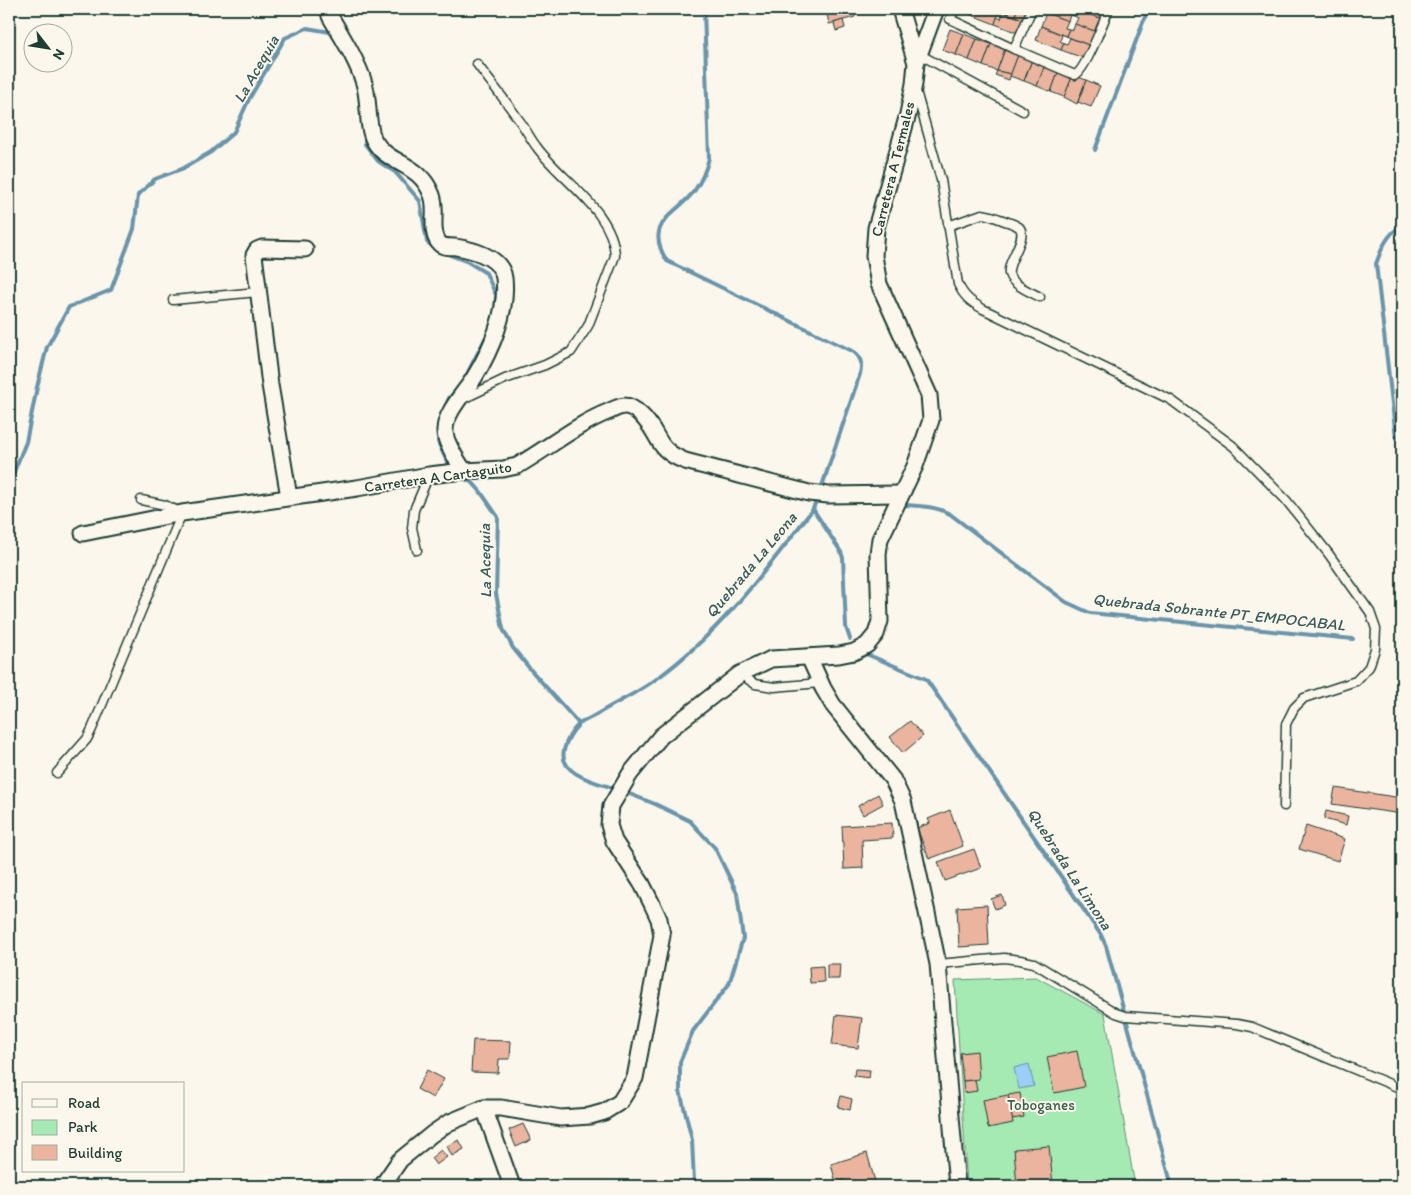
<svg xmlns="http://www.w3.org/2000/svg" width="1411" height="1195" font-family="Itim,sans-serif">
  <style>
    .green { fill: #a5e9b3; stroke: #629374 }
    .water { fill: #9bcef8; stroke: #6994aa }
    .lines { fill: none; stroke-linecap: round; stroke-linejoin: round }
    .stream { stroke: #6994aa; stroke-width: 4 }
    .building { fill: #eab49f; stroke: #1f3d34 }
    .lane-casing { stroke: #1f3d34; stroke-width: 11 }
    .street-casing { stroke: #1f3d34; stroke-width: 19 }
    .lane { stroke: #fbf7ec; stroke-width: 8 }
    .street { stroke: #fbf7ec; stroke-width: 15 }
    .labels { text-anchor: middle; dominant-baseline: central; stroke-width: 4; stroke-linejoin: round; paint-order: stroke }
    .street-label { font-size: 15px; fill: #1f3d34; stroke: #fbf7ec }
    .park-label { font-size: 15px; fill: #3a5f4d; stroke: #fbf7ec }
    .water-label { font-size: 16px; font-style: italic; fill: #385a5b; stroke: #fbf7ec }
  </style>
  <rect width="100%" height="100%" fill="#fbf7ec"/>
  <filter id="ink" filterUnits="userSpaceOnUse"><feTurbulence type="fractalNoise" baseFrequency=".02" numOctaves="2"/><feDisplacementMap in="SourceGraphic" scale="10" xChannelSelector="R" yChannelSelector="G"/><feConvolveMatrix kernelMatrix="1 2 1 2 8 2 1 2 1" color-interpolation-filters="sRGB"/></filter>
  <g filter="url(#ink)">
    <path class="green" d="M1036,977l69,37 30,172h-168l-12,-206z"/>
    <path class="water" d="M1029,1064l5,22 -15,3 -5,-21z"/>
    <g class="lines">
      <g class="stream">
        <path d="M704,9l5,149c-3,12 -7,22 -14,32 -18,25 -53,32 -28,71l187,91c8,7 8,12 6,22l-39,115"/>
        <path d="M365,136v8l13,17 17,11 25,29 7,41 7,5"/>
        <path d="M1095,150l53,-141"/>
        <path d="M442,252l26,10 18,11 10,22 -1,15"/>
        <path d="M464,380l25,-49"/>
        <path d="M445,407l4,-9 9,-10"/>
        <path d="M439,435l-1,7 10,22"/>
        <path d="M1396,438l-20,-174c5,-14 11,-31 26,-38"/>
        <path d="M460,476l13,7 7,8 18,26 -2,77 7,35 10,19 17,21 49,55"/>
        <path d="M9,484l17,-42 11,-55 10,-40 22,-40 42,-17 23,-61 4,-34 17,-16 29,-11 27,-16 23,-20 15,-33 36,-61 22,-10 23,4 8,11"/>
        <path d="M904,505c16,1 31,1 46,9l116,88 24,11 263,26"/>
        <path d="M813,509l28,43 2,6 3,69 4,12"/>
        <path d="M866,654l60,25 175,256 5,11 66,240"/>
        <path d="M616,789c-17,-6 -58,-14 -52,-39 2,-9 8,-19 15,-26 6,-4 14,-7 20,-11 18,-11 38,-20 56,-33 64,-46 110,-109 158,-171l4,-11"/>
        <path d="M622,791l33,13 35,17 25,27 22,45 6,45 -14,46 -36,47 -13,31v29l12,49 2,42 -1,4"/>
      </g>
    </g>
    <g class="building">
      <path d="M826,9h27l2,8 -26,7z"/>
      <path d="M971,9h25l4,1 -5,14 -26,-10z"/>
      <path d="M1000,9h15l2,1 -2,6 -15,-6z"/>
      <path d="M1015,9h14l-4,11 -10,-4 2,-6z"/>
      <path d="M1048,9h29l-3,7 -4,-1 -2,6 -22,-8z"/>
      <path d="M1077,9l25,10 -5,13 -22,-8 3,-6 -4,-2z"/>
      <path d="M1081,9h25l-4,10 -22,-8z"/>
      <path d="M1003,12l22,8 -5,14 -25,-10 2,-7 4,2z"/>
      <path d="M1046,13l22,8 -3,7 4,1 -3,7 -25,-10z"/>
      <path d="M843,20l2,8 -9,3 -2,-8z"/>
      <path d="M1075,24l22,8 -6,14 -25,-10 3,-7 4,1z"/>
      <path d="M1041,26l21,9 -2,6 4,2 -3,7 -25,-10z"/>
      <path d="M950,29l14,5 -8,21 -14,-5z"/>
      <path d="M964,34l13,5 -8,21 -13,-5z"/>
      <path d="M1070,38l21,8 -5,13 -25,-9 3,-7 3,1z"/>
      <path d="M977,39l14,5 -8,22 -14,-6z"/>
      <path d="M991,44l14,5 -8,22 -14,-5z"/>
      <path d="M1005,49l13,6 -7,19 -14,-3z"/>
      <path d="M1018,55l14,5 -8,21 -14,-5z"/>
      <path d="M1032,60l13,5 -8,21 -13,-5z"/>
      <path d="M1045,65l14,5 -8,22 -14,-6z"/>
      <path d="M1059,70l14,5 -9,22 -13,-5z"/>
      <path d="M997,71l14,3 -2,6 -14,-5z"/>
      <path d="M1073,75l13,5 -9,24 -13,-7z"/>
      <path d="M1086,80l14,6 -9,21 -13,-5z"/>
      <path d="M910,721l13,15 -20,17 -13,-16z"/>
      <path d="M1335,788l67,10v16l-70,-10z"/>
      <path d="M878,794l5,10 -20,11 -5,-9z"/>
      <path d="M950,810l13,36 -34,13 -12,-31 13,-5 -2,-4z"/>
      <path d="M1326,811l22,5 -2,9 -22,-6z"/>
      <path d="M892,823l1,15 -31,2 1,28 -19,1 -2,-43z"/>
      <path d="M1306,826l39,13 -7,22 -39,-12z"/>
      <path d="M974,849l7,19 -36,13 -7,-19z"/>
      <path d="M1002,895l3,10 -10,4 -4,-10z"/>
      <path d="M987,905l2,40 -30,2 -2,-40z"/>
      <path d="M827,964h13l-1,15h-12z"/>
      <path d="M823,966l1,16 -14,1 -1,-16z"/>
      <path d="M836,1015l26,3 -4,30 -26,-3z"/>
      <path d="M473,1040l38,1 -1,18h-11l-1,14 -27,-1z"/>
      <path d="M977,1051l2,28 -16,2 -3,-28z"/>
      <path d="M1077,1051l7,36 -30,6 -7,-36z"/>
      <path d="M855,1069l15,1 -1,8 -15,-2z"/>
      <path d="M427,1070l17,9 -11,19 -16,-9z"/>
      <path d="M975,1080l2,11 -13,2 -1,-12z"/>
      <path d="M1020,1093l4,24 -12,2 -4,-24z"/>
      <path d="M1008,1095l5,28 -25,5 -5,-28z"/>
      <path d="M841,1096l11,3 -2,11 -12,-3z"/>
      <path d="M523,1124l8,16 -15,7 -7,-17z"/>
      <path d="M459,1140l5,9 -12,7 -5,-10z"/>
      <path d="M1049,1146l4,39 -36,1 -3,-37z"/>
      <path d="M441,1150l6,7 -11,8 -5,-7z"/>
      <path d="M867,1153l9,32 -12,1 -1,-4 -18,4 -2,-6 -7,3 -5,-19z"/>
    </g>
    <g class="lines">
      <g class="lane-casing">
        <g id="lane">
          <path d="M955,9l-5,10 64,30 61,26c11,-5 28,-53 34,-66"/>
          <path d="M1014,49l18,-40"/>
          <path d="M919,54l104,57"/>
          <path d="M916,91l25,89 17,104c6,13 13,18 25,25l188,91 62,46 53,54 42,53 42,59 6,17 -1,20 -6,18 -13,14 -52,17 -10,10 -8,16 -2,82"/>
          <path d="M948,226l34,-12c9,1 17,5 26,8 3,1 8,3 11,5 10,10 -13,35 -10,47 3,11 22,18 31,23"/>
          <path d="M173,300l85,-8"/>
          <path d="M463,399l42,-20 40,-14 26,-13 17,-26 27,-70c-1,-45 -55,-76 -79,-110 -6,-8 -11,-18 -17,-26 -13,-19 -28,-37 -42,-56"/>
          <path d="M417,550l-5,-22 2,-18 15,-35"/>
          <path d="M740,674l15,10 19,3 46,-4"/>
          <path d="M57,773l30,-34 5,-10 90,-216 -17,-8 -24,-5"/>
          <path d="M938,964l66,-6 16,2 14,3 82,50 9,3 112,8 15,3 150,62"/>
        </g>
      </g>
      <g class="street-casing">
        <g id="street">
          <path d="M329,9l1,7c12,21 27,44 34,67 6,18 2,45 11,59 14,23 44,20 57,53 6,15 -3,35 7,48 4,5 12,3 17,4 18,3 45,10 48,31 4,33 -13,72 -30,100 -9,14 -29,35 -29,52 -1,12 13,31 19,41"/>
          <path d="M916,63l20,-54"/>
          <path d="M289,497l-19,-112 -16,-130 3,-5 5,-2 43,1"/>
          <path d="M83,533l99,-20 175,-25 72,-13 35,-4 39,-2 14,-3c31,-18 60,-42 93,-55 4,-2 10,-5 15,-5 6,0 12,5 16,9 20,19 13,34 44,46l124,32 19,2 72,-1"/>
          <path d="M809,657l14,31 10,17 60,75 10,21 35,163 19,222"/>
          <path d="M484,1108l28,78"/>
          <path d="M382,1186l18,-26 32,-26 16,-11 36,-15h17l60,10 29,-2 14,-4 16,-10 15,-24 27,-143 -3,-16 -7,-15 -10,-20 -28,-43 -5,-16 2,-19 19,-32 31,-38 79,-62 31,-15 68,-4 15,-3 13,-7 9,-11 4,-13 -2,-67 2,-15 35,-73 16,-46 -2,-25 -50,-111 -5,-28 2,-28 32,-114 6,-30 2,-21 -16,-54"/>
        </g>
      </g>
      <use href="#lane" class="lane"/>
      <use href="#street" class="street"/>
    </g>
  </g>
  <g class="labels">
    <g class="street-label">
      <text transform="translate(893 169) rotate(-76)">Carretera A Termales</text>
      <text transform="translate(438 477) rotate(-8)">Carretera A Cartaguito</text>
    </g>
    <g class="park-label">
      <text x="1041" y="1105">Toboganes</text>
    </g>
    <g class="water-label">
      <text transform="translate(256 69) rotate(-60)">La Acequia</text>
      <text transform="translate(485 561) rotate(-91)">La Acequia</text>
      <text transform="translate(751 565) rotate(-50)">Quebrada La Leona</text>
      <text transform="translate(1219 612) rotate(6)">Quebrada Sobrante PT_EMPOCABAL</text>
      <text transform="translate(1070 869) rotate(57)">Quebrada La Limona</text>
    </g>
  </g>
  <rect width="1411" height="1195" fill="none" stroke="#fbf7ec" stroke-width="30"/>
  <rect x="15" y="15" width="1381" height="1165" fill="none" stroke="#1f3d34" stroke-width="2" filter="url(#ink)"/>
  <rect x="22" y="1082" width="162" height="90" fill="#fbf7ec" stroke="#a3ada2"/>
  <rect x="32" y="1099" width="25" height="8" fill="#fbf7ec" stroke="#a3ada2"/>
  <text x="68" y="1108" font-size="15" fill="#1f3d34">Road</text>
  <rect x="32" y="1120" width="25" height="15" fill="#a5e9b3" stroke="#a3ada2"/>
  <text x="68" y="1132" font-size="15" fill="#1f3d34">Park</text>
  <rect x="32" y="1145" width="25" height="15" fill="#eab49f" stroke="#a3ada2"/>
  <text x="68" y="1158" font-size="15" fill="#1f3d34">Building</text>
  <g transform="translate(48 48) rotate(121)"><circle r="24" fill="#fbf7ec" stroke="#a3ada2"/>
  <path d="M0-4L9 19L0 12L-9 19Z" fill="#1f3d34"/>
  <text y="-8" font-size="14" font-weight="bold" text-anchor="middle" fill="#1f3d34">N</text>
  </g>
</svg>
